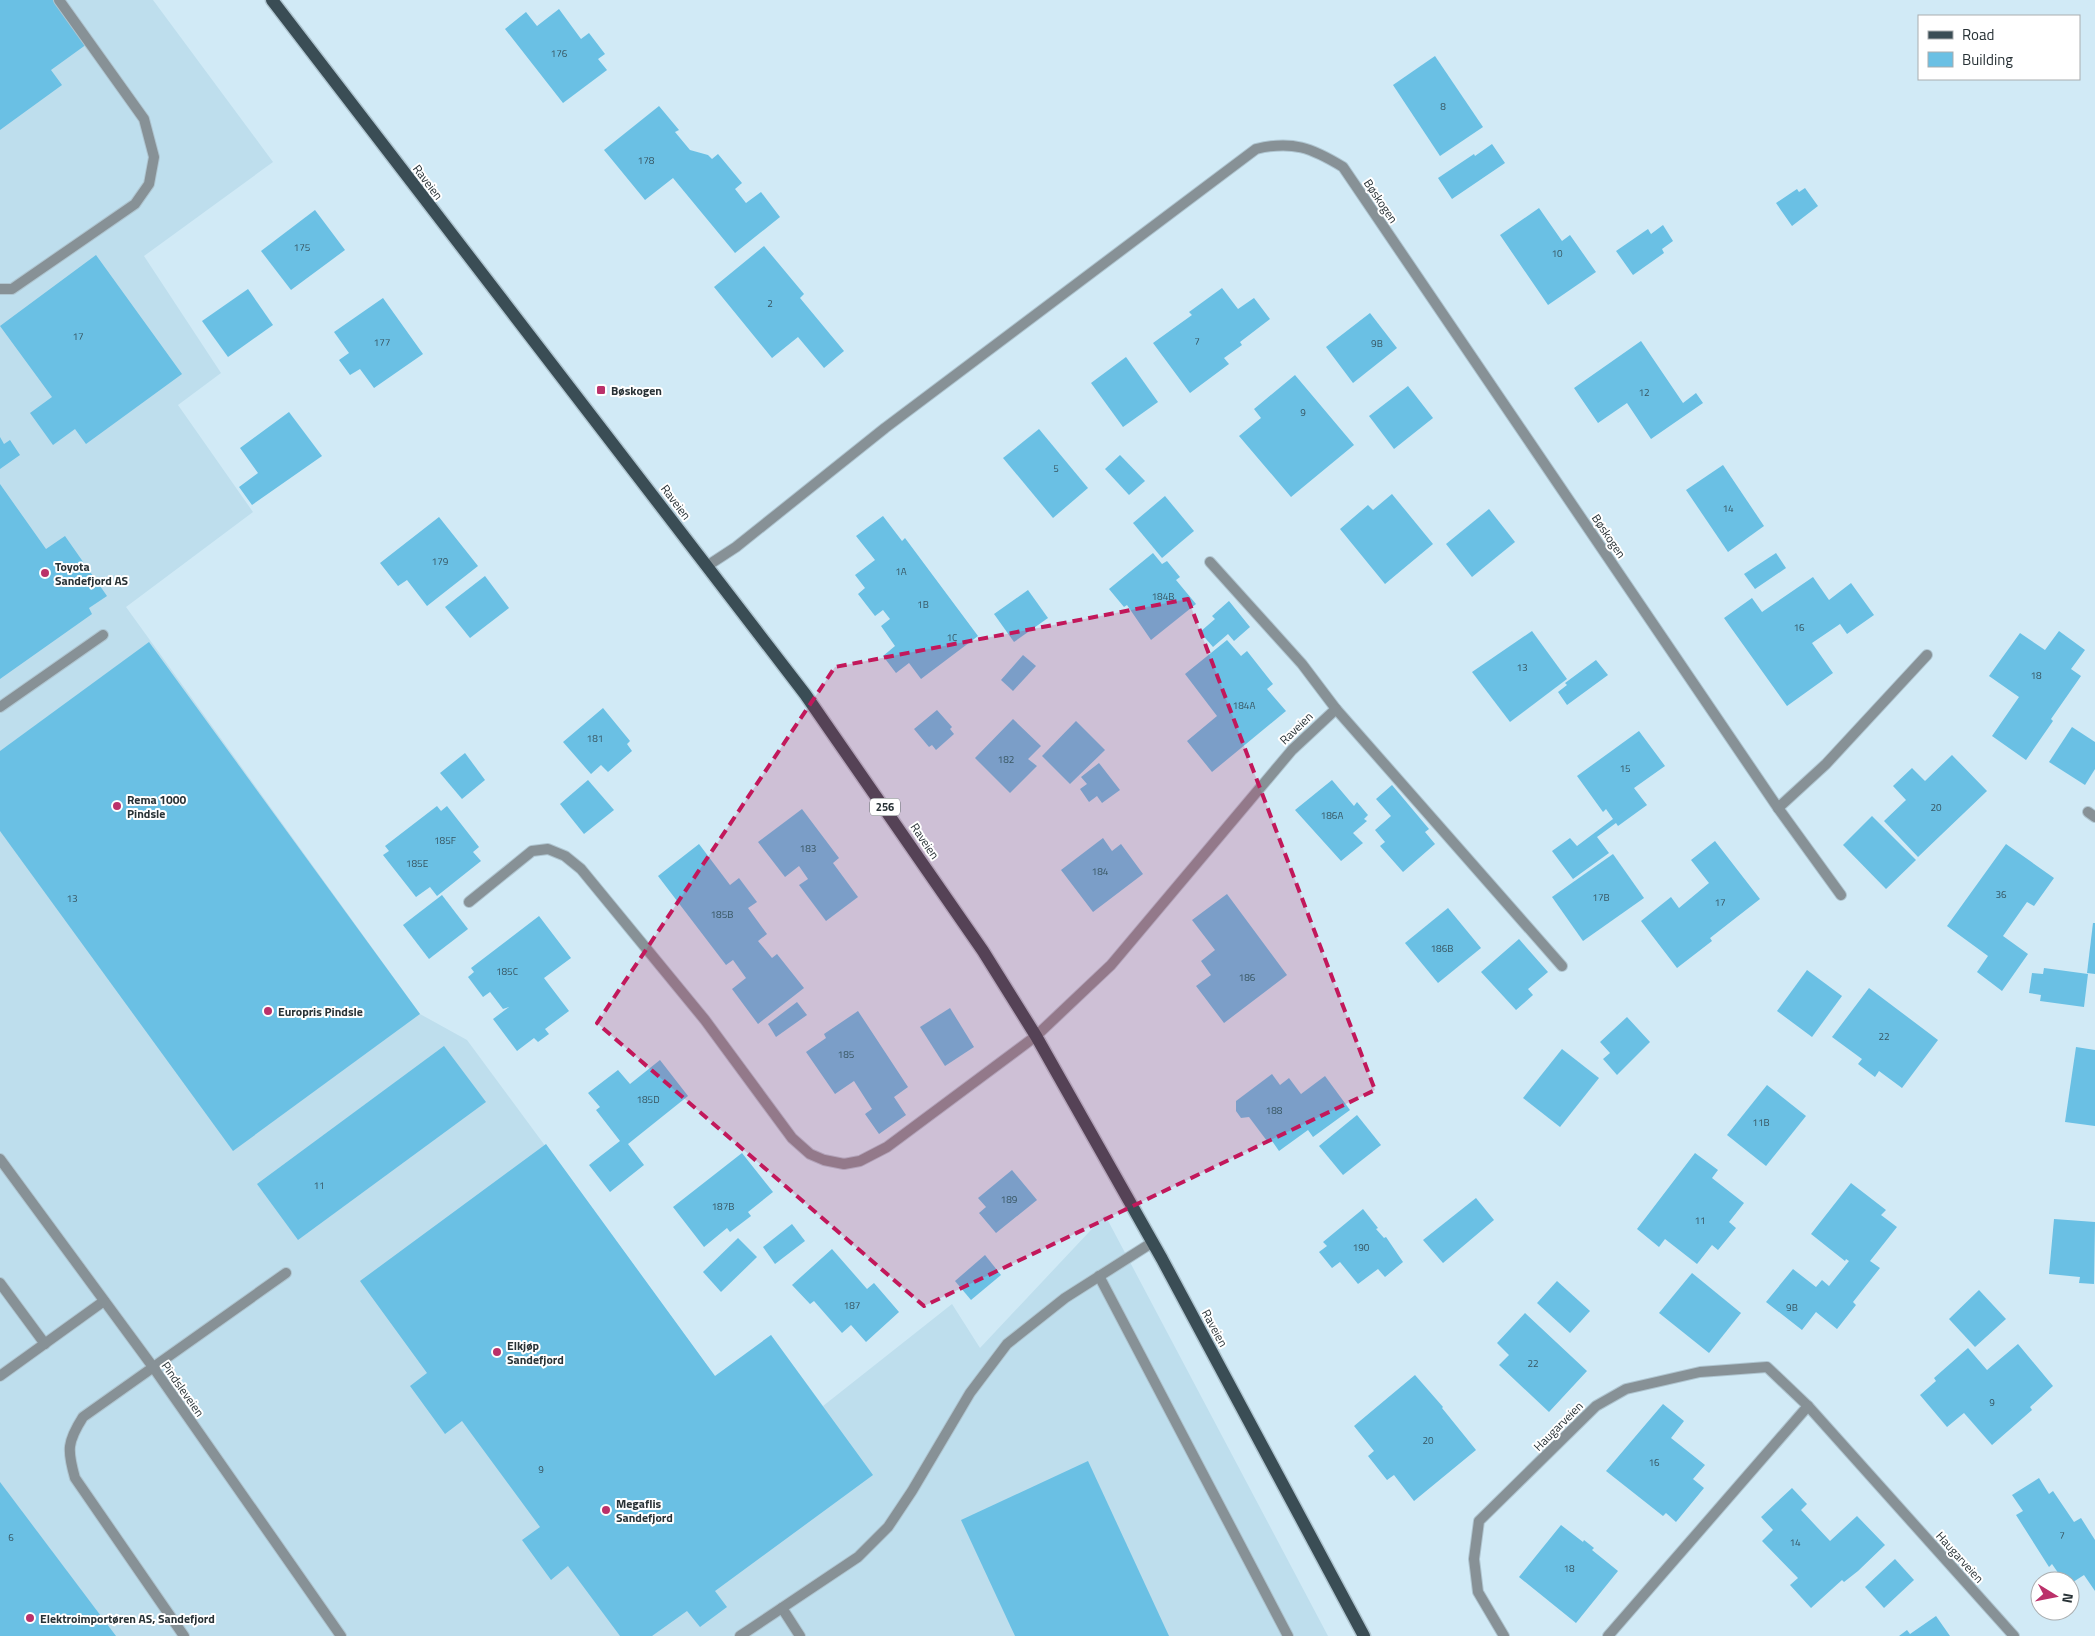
<svg xmlns="http://www.w3.org/2000/svg" width="2095" height="1636" font-family="'Titillium Web',sans-serif">
  <style>
    .built { fill: #bedeed }
    .building { fill: #6ac0e4 }
    .lines { fill: none; stroke-linecap: round; stroke-linejoin: round }
    .service-casing { stroke: #afc5d0; stroke-width: 12 }
    .minor-casing { stroke: #afc5d0; stroke-width: 12 }
    .primary-casing { stroke: #afc5d0; stroke-width: 15 }
    .service { stroke: #879196; stroke-width: 10 }
    .minor { stroke: #879196; stroke-width: 10 }
    .primary { stroke: #3a4d55; stroke-width: 12 }
    .marked { fill: #c2185b; fill-opacity: 0.2; stroke: #c2185b; stroke-width: 4; stroke-dasharray: 10 6; stroke-linejoin: round }
    .poi-dot { fill: #bb316a; stroke: #fff; stroke-width: 2 }
    .labels { text-anchor: middle; dominant-baseline: central; stroke-width: 4; stroke-linejoin: round; paint-order: stroke }
    .number-label { font-size: 10px; fill: #385662 }
    .shield { fill: #fff; stroke: #687072; stroke-width: 1 }
    .shield-label { font-size: 11px; font-weight: bold; fill: #283236 }
    .street-label { font-size: 12px; fill: #283236; stroke: #fff }
    .poi-label { font-size: 12px; font-weight: bold; fill: #283236; stroke: #fff; text-anchor: start }
  </style>
  <rect width="100%" height="100%" fill="#d1eaf6"/>
  <path class="built" d="M0,0h153l120,162 -129,94 77,117 -43,32 75,107 -127,95 294,407 47,26 248,336 56,-41 52,71 129,-102 28,44 125,-133 223,421h-1328z"/>
  <g class="building">
    <path d="M0,0h55l32,44 -36,26 11,15 -62,45z"/>
    <path d="M559,9l22,30 8,-6 16,21 -7,5 9,11 -44,33 -58,-74 21,-17 11,14z"/>
    <path d="M1435,56l48,71 -43,29 -47,-71z"/>
    <path d="M659,106l20,24 -4,2 15,18 18,5 4,4 6,-5 24,29 -7,6 11,14 15,-11 19,25 -45,36 -62,-75 -28,22 -41,-50z"/>
    <path d="M1492,144l13,19 -53,36 -14,-21 36,-24 1,2z"/>
    <path d="M1805,188l13,18 -26,20 -16,-23 21,-14 2,3z"/>
    <path d="M1539,208l23,33 8,-6 26,37 -48,33 -48,-70z"/>
    <path d="M315,210l30,40 -54,40 -30,-39z"/>
    <path d="M1663,225l10,16 -11,8 2,4 -31,22 -17,-24 32,-22 3,5z"/>
    <path d="M764,246l40,48 -4,4 44,53 -20,17 -26,-31 -26,21 -58,-71z"/>
    <path d="M96,255l86,119 -96,70 -11,-15 -22,16 -23,-32 22,-16 -52,-71z"/>
    <path d="M1222,288l16,21 16,-11 16,21 -30,23 2,3 -18,13 5,6 -39,29 -37,-50 39,-28 -3,-3z"/>
    <path d="M248,289l25,36 -45,32 -26,-36z"/>
    <path d="M383,298l40,56 -49,34 -14,-19 -10,6 -11,-15 10,-7 -15,-21z"/>
    <path d="M1370,313l27,35 -44,35 -27,-36z"/>
    <path d="M1641,341l42,62 13,-10 7,10 -52,36 -24,-36 -29,20 -24,-35z"/>
    <path d="M1126,357l32,45 -35,25 -32,-44z"/>
    <path d="M1295,375l59,70 -63,52 -52,-61 22,-18 -7,-9z"/>
    <path d="M1408,386l25,32 -39,31 -25,-33z"/>
    <path d="M289,412l33,44 -70,49 -13,-18 19,-14 -18,-25z"/>
    <path d="M1039,429l49,59 -35,30 -50,-60z"/>
    <path d="M0,437l4,7 6,-4 10,15 -20,14z"/>
    <path d="M1120,455l25,26 -16,14 -24,-26z"/>
    <path d="M1723,465l41,61 -36,26 -42,-62z"/>
    <path d="M0,484l46,65 19,-13 42,60 -18,12 3,6 -92,65z"/>
    <path d="M1392,494l41,50 -48,40 -45,-55 28,-24 5,5z"/>
    <path d="M1165,496l29,35 -32,27 -29,-35z"/>
    <path d="M1489,509l26,33 -43,35 -26,-33z"/>
    <path d="M883,516l19,25 3,-3 73,98 -57,43 -12,-16 -13,10 -13,-17 12,-10 -14,-20 9,-7 -7,-9 -8,6 -17,-22 7,-6 -10,-13 20,-15 -19,-24z"/>
    <path d="M439,517l39,49 -51,40 -20,-26 -9,6 -18,-23z"/>
    <path d="M1153,553l9,11 5,-3 13,16 -4,3 20,24 -45,36 -24,-35 -3,2 -15,-18z"/>
    <path d="M1776,553l10,15 -31,21 -11,-15z"/>
    <path d="M485,576l24,32 -39,30 -25,-31z"/>
    <path d="M1813,577l16,23 22,-17 23,32 -27,19 -7,-10 -28,19 21,30 -46,33 -63,-88 28,-20 10,14z"/>
    <path d="M1028,590l20,28 -34,24 -20,-28z"/>
    <path d="M1229,601l21,26 -16,14 -6,-7 -15,13 -13,-15 15,-13 -3,-3z"/>
    <path d="M1532,631l35,48 -57,43 -38,-50z"/>
    <path d="M2059,631l26,19 -14,19 10,7 -30,43 2,2 -27,39 -34,-24 27,-39 -30,-21 31,-43 25,17z"/>
    <path d="M1227,640l14,16 6,-5 26,33 -6,5 19,22 -74,61 -25,-31 30,-25 -32,-42z"/>
    <path d="M149,642l271,372 -187,137 -233,-320v-80z"/>
    <path d="M1023,655l13,11 -23,25 -12,-11z"/>
    <path d="M1596,660l12,15 -41,30 -9,-13 9,-7 -2,-2z"/>
    <path d="M603,708l27,33 -3,3 5,7 -24,21 -7,-7 -10,9 -28,-32z"/>
    <path d="M937,710l15,17 -2,2 4,5 -18,16 -4,-5 -3,2 -15,-18z"/>
    <path d="M1013,719l28,27 -13,13 9,7 -27,27 -35,-35z"/>
    <path d="M1076,721l29,29 -35,34 -28,-28z"/>
    <path d="M2072,727l23,15v27l-10,16 -36,-23z"/>
    <path d="M1639,731l26,35 -31,22 13,17 -29,21 -2,-3 -19,14 12,16 -36,26 -21,-28 18,-13 7,8 36,-27 -7,-10 -3,3 -26,-36z"/>
    <path d="M465,753l20,27 -23,19 -22,-26z"/>
    <path d="M1952,755l35,36 -69,66 -34,-36 22,-21 -13,-14 19,-18 13,13z"/>
    <path d="M1099,763l21,27 -18,13 -5,-7 -8,6 -9,-13 7,-5 -6,-7z"/>
    <path d="M588,780l26,30 -30,24 -24,-30z"/>
    <path d="M1332,780l22,26 3,-4 11,13 -4,4 3,2 -14,12 10,10 -22,18 -46,-51z"/>
    <path d="M1392,785l37,44 -4,3 10,12 -32,28 -23,-26 5,-4 -10,-12 16,-14 -15,-17z"/>
    <path d="M437,806l4,5 6,-5 32,41 -6,5 8,9 -44,35 -7,-9 -14,10 -33,-42 6,-4 -4,-5z"/>
    <path d="M802,809l37,49 -6,5 25,34 -32,24 -27,-36 9,-6 -9,-13 -14,11 -27,-35z"/>
    <path d="M1872,816l44,44 -30,29 -43,-44z"/>
    <path d="M1103,838l9,13 9,-7 22,30 -50,38 -32,-42z"/>
    <path d="M1715,841l45,58 -50,39 2,3 -35,27 -36,-47 30,-24 8,11 30,-25 -18,-23z"/>
    <path d="M699,844l31,41 9,-7 18,24 -9,6 19,26 -9,7 14,17 5,-4 27,34 -46,36 -26,-35 14,-11 -13,-18 -7,5 -68,-89z"/>
    <path d="M2006,844l48,34 -20,28 -7,-4 -24,34 25,18 -26,37 -25,-19 11,-16 -41,-30z"/>
    <path d="M1613,854l31,44 -61,43 -31,-44z"/>
    <path d="M1227,894l60,81 -63,48 -28,-37 15,-11 -10,-14 14,-11 -23,-30z"/>
    <path d="M442,895l26,34 -39,30 -26,-34z"/>
    <path d="M1448,908l33,40 -43,35 -33,-40z"/>
    <path d="M539,916l32,42 -27,20 25,33 -24,18 4,5 -11,8 -4,-4 -17,13 -24,-32 16,-12 -6,2 -13,-17 -7,5 -15,-20 6,-5 -3,-4z"/>
    <path d="M2093,923h2v51l-8,-1z"/>
    <path d="M1519,939l29,33 -20,17 5,6 -17,15 -35,-38z"/>
    <path d="M2044,968l44,6 -4,33 -44,-6 1,-6 -12,-2 3,-20 11,1z"/>
    <path d="M1807,970l35,26 -30,41 -35,-26z"/>
    <path d="M1869,988l69,52 -36,48 -23,-17 -4,6 -17,-13 4,-5 -30,-22z"/>
    <path d="M797,1002l10,13 -31,22 -8,-13z"/>
    <path d="M950,1008l24,39 -29,19 -25,-39z"/>
    <path d="M858,1011l50,76 -14,10 12,18 -27,19 -14,-20 7,-5 -18,-28 -19,13 -29,-42 20,-14 -2,-4z"/>
    <path d="M1627,1017l23,25 -33,33 -14,-16 7,-6 -10,-11z"/>
    <path d="M444,1046l42,56 -188,138 -41,-56z"/>
    <path d="M2076,1047l19,3v76l-30,-4z"/>
    <path d="M1562,1049l37,29 -39,49 -37,-29z"/>
    <path d="M660,1060l28,36 -60,48 16,21 -34,27 -21,-27 31,-24 -24,-31 4,-3 -12,-14 30,-23 12,14z"/>
    <path d="M1272,1074l8,11 9,-7 12,16 24,-18 25,34 -37,27 -5,-7 -29,21 -9,-13 -3,3 -18,-24 -8,1 -5,-7v-10z"/>
    <path d="M1767,1085l39,31 -40,50 -39,-31z"/>
    <path d="M1357,1115l24,30 -38,30 -24,-29z"/>
    <path d="M546,1144l169,232 56,-41 102,140 -158,116 12,16 -27,20 -13,-16 -35,25h-32l-52,-70 -17,14 -29,-40 18,-13 -78,-106 -17,13 -35,-48 17,-13 -67,-92z"/>
    <path d="M742,1153l31,39 -25,20 3,4 -21,16 -3,-4 -23,19 -31,-40z"/>
    <path d="M1695,1153l23,17 -6,8 32,25 -15,19 7,6 -18,22 -6,-5 -15,19 -32,-25 -6,8 -22,-18z"/>
    <path d="M1012,1170l25,30 -41,33 -17,-20 7,-6 -8,-9z"/>
    <path d="M1851,1183l35,27 -5,5 16,12 -27,34 10,7 -27,34 3,3 -19,24 -21,-17 -14,18 -36,-28 27,-33 23,18 6,-7 7,6 20,-25 -3,-2 -1,2 -34,-27z"/>
    <path d="M1476,1198l18,22 -51,43 -20,-23z"/>
    <path d="M1363,1209l15,19 -2,1 8,9 2,-1 17,25 -18,15 -7,-8 -20,15 -18,-22 -8,6 -13,-16 8,-6 -4,-4z"/>
    <path d="M2054,1219l41,3 -1,62 -15,-1 1,-6 -31,-3z"/>
    <path d="M792,1224l13,17 -30,23 -12,-17z"/>
    <path d="M738,1238l19,19 -36,35 -18,-20z"/>
    <path d="M832,1249l35,40 7,-6 25,29 -33,30 -15,-17 -9,8 -28,-32 -4,3 -18,-19z"/>
    <path d="M985,1255l16,20 -30,25 -16,-19z"/>
    <path d="M1692,1273l49,40 -32,40 -50,-40z"/>
    <path d="M1557,1281l33,30 -20,22 -33,-30z"/>
    <path d="M1979,1290l27,29 -31,28 -26,-28z"/>
    <path d="M1525,1313l62,58 -38,41 -50,-47 10,-10 -12,-12z"/>
    <path d="M2018,1344l35,42 -23,21 2,3 -40,35 -28,-32 -17,14 -27,-32 16,-14 -2,-3 34,-30 19,22z"/>
    <path d="M1415,1375l28,32 -1,1 34,42 -62,51 -20,-26 -7,5 -19,-24 6,-5 -20,-25z"/>
    <path d="M1663,1404l21,17 -13,17 34,27 -12,14 11,9 -28,34 -10,-9 -3,3 -57,-45z"/>
    <path d="M1088,1461l81,175h-154l-54,-116z"/>
    <path d="M2039,1478l10,16 4,-3 21,31 7,-4 14,22v51l-11,-16 -14,9 -6,-9 -3,2 -9,-13 -3,3 -33,-52 7,-4 -11,-16z"/>
    <path d="M0,1482l116,154h-116z"/>
    <path d="M1792,1488l15,16 -6,6 29,31 27,-25 28,29 -27,26 -14,11 -2,-2 -31,28 -21,-23 8,-7 -36,-37 11,-11 -12,-13z"/>
    <path d="M1561,1525l22,17 1,-2 10,8 -2,2 26,21 -42,52 -57,-46z"/>
    <path d="M1895,1559l19,21 -30,28 -19,-21z"/>
    <path d="M1936,1616l14,20h-51l8,-6 3,4z"/>
  </g>
  <g class="lines">
    <g class="service-casing">
      <g id="service">
        <path d="M0,289h12l123,-85 14,-20 5,-27 -10,-38 -85,-119"/>
        <path d="M1210,562l92,102 34,45"/>
        <path d="M0,707l103,-72"/>
        <path d="M1778,808l48,-44 101,-109"/>
        <path d="M1099,1276l189,360"/>
        <path d="M0,1283l45,61"/>
        <path d="M0,1376l104,-75"/>
        <path d="M782,1608l18,28"/>
        <path d="M184,1636l-109,-158c-8,-28 -8,-36 8,-61l203,-144"/>
        <path d="M740,1636l118,-79 30,-30 24,-36 58,-98 37,-49 58,-46 88,-56"/>
        <path d="M1504,1636l-26,-44 -4,-33 5,-38 117,-115 30,-17 74,-17 67,-5 41,39"/>
      </g>
    </g>
    <g class="minor-casing">
      <g id="minor">
        <path d="M707,566l29,-19 149,-119 371,-279c36,-9 56,-1 87,18l435,641 63,87"/>
        <path d="M2088,812l7,5"/>
        <path d="M469,902l63,-51 16,-2 17,7 16,13 124,151 87,118 18,16 14,6 20,4 16,-3 27,-14 149,-111 75,-71 181,-215 44,-41 226,257"/>
        <path d="M0,1159l153,208 188,269"/>
        <path d="M1608,1636l200,-230 206,230"/>
      </g>
    </g>
    <g class="primary-casing">
      <path id="primary" d="M272,0l533,694 178,257 53,85 126,223 202,377"/>
    </g>
    <use href="#service" class="service"/>
    <use href="#minor" class="minor"/>
    <use href="#primary" class="primary"/>
  </g>
  <path class="marked" d="M1188,599l187,491 -451,216 -327,-283 238,-356z"/>
  <g class="poi-dot">
    <rect x="596" y="385" width="10" height="10" rx="2.5"/>
    <circle cx="45" cy="573" r="5"/>
    <circle cx="117" cy="806" r="5"/>
    <circle cx="268" cy="1011" r="5"/>
    <circle cx="497" cy="1352" r="5"/>
    <circle cx="606" cy="1510" r="5"/>
    <circle cx="30" cy="1618" r="5"/>
  </g>
  <g class="labels">
    <g class="number-label">
      <text x="559" y="53">176</text>
      <text x="1443" y="106">8</text>
      <text x="646" y="160">178</text>
      <text x="302" y="247">175</text>
      <text x="1557" y="253">10</text>
      <text x="770" y="303">2</text>
      <text x="78" y="336">17</text>
      <text x="1197" y="341">7</text>
      <text x="382" y="342">177</text>
      <text x="1377" y="343">9B</text>
      <text x="1644" y="392">12</text>
      <text x="1303" y="412">9</text>
      <text x="1056" y="468">5</text>
      <text x="1728" y="508">14</text>
      <text x="440" y="561">179</text>
      <text x="901" y="571">1A</text>
      <text x="1163" y="596">184B</text>
      <text x="923" y="604">1B</text>
      <text x="1799" y="627">16</text>
      <text x="952" y="637">1C</text>
      <text x="1522" y="667">13</text>
      <text x="2036" y="675">18</text>
      <text x="1244" y="705">184A</text>
      <text x="595" y="738">181</text>
      <text x="1006" y="759">182</text>
      <text x="1625" y="768">15</text>
      <text x="1936" y="807">20</text>
      <text x="1332" y="815">186A</text>
      <text x="445" y="840">185F</text>
      <text x="808" y="848">183</text>
      <text x="417" y="863">185E</text>
      <text x="1100" y="871">184</text>
      <text x="2001" y="894">36</text>
      <text x="1601" y="897">17B</text>
      <text x="72" y="898">13</text>
      <text x="1720" y="902">17</text>
      <text x="722" y="914">185B</text>
      <text x="1442" y="948">186B</text>
      <text x="507" y="971">185C</text>
      <text x="1247" y="977">186</text>
      <text x="1884" y="1036">22</text>
      <text x="846" y="1054">185</text>
      <text x="648" y="1099">185D</text>
      <text x="1274" y="1110">188</text>
      <text x="1761" y="1122">11B</text>
      <text x="319" y="1185">11</text>
      <text x="1009" y="1199">189</text>
      <text x="723" y="1206">187B</text>
      <text x="1700" y="1220">11</text>
      <text x="1361" y="1247">190</text>
      <text x="852" y="1305">187</text>
      <text x="1792" y="1307">9B</text>
      <text x="1533" y="1363">22</text>
      <text x="1992" y="1402">9</text>
      <text x="1428" y="1440">20</text>
      <text x="1654" y="1462">16</text>
      <text x="541" y="1469">9</text>
      <text x="2062" y="1535">7</text>
      <text x="11" y="1537">6</text>
      <text x="1795" y="1542">14</text>
      <text x="1569" y="1568">18</text>
    </g>
    <rect class="shield" x="870" y="798.5" width="30" height="17" rx="4"/>
    <g class="shield-label">
      <text x="885" y="807">256</text>
    </g>
    <g class="street-label">
      <text transform="translate(428 182) rotate(53)">Raveien</text>
      <text transform="translate(1381 201) rotate(56)">Bøskogen</text>
      <text transform="translate(676 502) rotate(53)">Raveien</text>
      <text transform="translate(1609 536) rotate(56)">Bøskogen</text>
      <text transform="translate(1296 728) rotate(-44)">Raveien</text>
      <text transform="translate(925 841) rotate(56)">Raveien</text>
      <text transform="translate(1215 1328) rotate(62)">Raveien</text>
      <text transform="translate(183 1389) rotate(55)">Pindsleveien</text>
      <text transform="translate(1558 1426) rotate(-45)">Haugarveien</text>
      <text transform="translate(1960 1557) rotate(48)">Haugarveien</text>
    </g>
    <g class="poi-label">
      <text x="611" y="390">Bøskogen</text>
      <text x="55" y="566">Toyota<tspan x="55" dy="14">Sandefjord AS</tspan></text>
      <text x="127" y="799">Rema 1000<tspan x="127" dy="14">Pindsle</tspan></text>
      <text x="278" y="1011">Europris Pindsle</text>
      <text x="507" y="1345">Elkjøp<tspan x="507" dy="14">Sandefjord</tspan></text>
      <text x="616" y="1503">Megaflis<tspan x="616" dy="14">Sandefjord</tspan></text>
      <text x="40" y="1618">Elektroimportøren AS, Sandefjord</text>
    </g>
  </g>
  <rect x="1918" y="15" width="162" height="65" fill="#ffffff" stroke="#a9adaf"/>
  <rect x="1928" y="31" width="25" height="8" fill="#3a4d55" stroke="#a9adaf"/>
  <text x="1962" y="40" font-size="15" fill="#283236">Road</text>
  <rect x="1928" y="52" width="25" height="15" fill="#6ac0e4" stroke="#a9adaf"/>
  <text x="1962" y="65" font-size="15" fill="#283236">Building</text>
  <g transform="translate(2055 1596) rotate(100)"><circle r="24" fill="#ffffff" stroke="#a9adaf"/>
  <path d="M0-4L9 19L0 12L-9 19Z" fill="#bb316a"/>
  <text y="-8" font-size="14" font-weight="bold" text-anchor="middle" fill="#283236">N</text>
  </g>
</svg>
